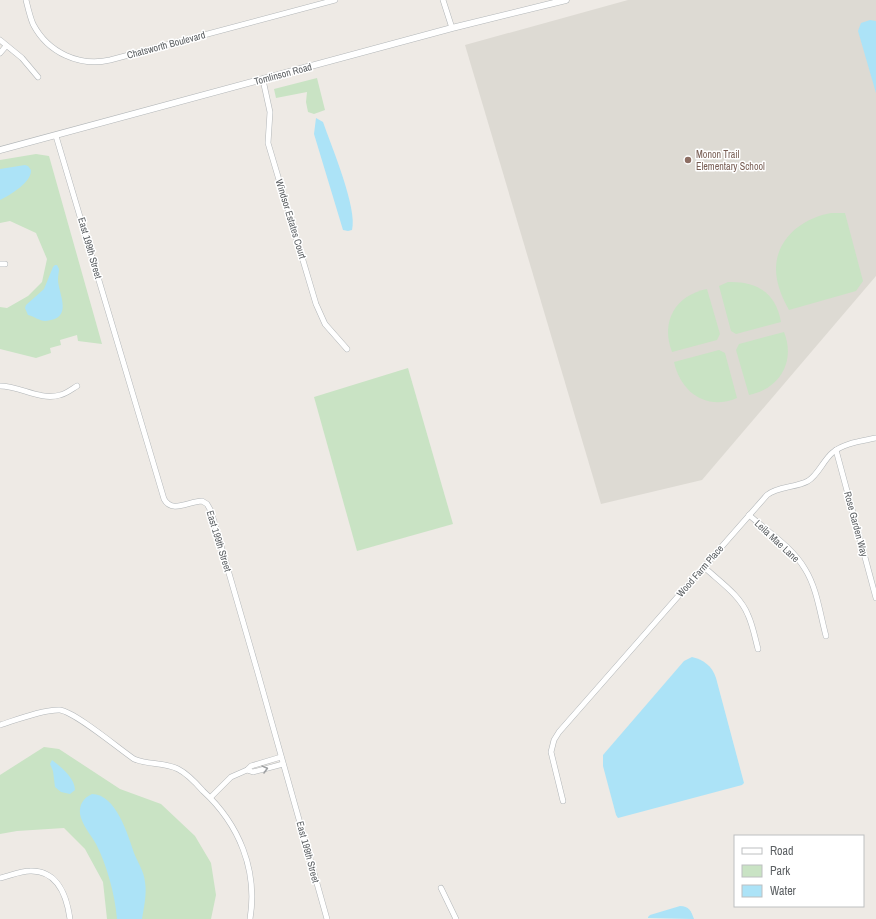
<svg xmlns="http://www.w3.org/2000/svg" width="876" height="919" font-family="'Archivo Narrow',sans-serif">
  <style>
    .education { fill: #dddad3 }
    .green { fill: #c9e3c4 }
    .water { fill: #ace3f7 }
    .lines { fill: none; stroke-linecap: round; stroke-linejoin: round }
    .minor-casing { stroke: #b2b6b8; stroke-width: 6 }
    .tertiary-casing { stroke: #b2b6b8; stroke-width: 7 }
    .minor { stroke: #fff; stroke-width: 5 }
    .tertiary { stroke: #fff; stroke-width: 6 }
    .oneway { stroke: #9ea0a2 }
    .education-dot { fill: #8d6e63; stroke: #fff; stroke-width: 1.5 }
    .labels { text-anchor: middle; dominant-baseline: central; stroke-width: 3; stroke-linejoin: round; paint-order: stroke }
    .street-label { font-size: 10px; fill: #5d6164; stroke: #fff }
    .education-label { font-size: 10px; fill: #785e54; stroke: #fff; text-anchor: start }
  </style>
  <rect width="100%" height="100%" fill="#eeeae5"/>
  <path class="education" d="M628,0h248v276l-174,204 -101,24 -136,-459z"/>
  <g class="green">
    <path d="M317,78l8,32 -11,4 -6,-2 -2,-10 1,-10 -31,6 -2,-9z"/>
    <path d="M36,154l13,2 53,188 -24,-3 -1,-6 -17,5 1,5 -11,3 1,5 -15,5 -36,-9v-42l7,1 21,-12 14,-14 5,-23 -11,-26 -26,-12 -10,2v-63z"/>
    <path d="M831,213h14l18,68 -7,10 -67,19c-7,-12 -13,-27 -13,-41 0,-31 27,-51 55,-56z"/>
    <path d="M728,282c29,-1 48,11 53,40l-45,12 -5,-3 -12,-45z"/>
    <path d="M707,289l13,45 -3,6 -45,12c-12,-31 4,-57 35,-63z"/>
    <path d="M784,332c12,30 -5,57 -35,63l-13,-45 3,-6z"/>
    <path d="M719,350l6,3 12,45c-30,13 -56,-5 -63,-36z"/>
    <path d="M408,368l45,156 -96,27 -43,-154z"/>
    <path d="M44,747l15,2 61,40 41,15 34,32 16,27 5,32 -5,24h-104l-4,-37 -18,-33 -21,-21 -47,3 -17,3v-59z"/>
  </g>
  <g class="water">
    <path d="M870,20l6,1v72l-18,-62 3,-8z"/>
    <path d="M316,118l7,4c8,23 35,87 29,108l-4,1 -5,-1 -29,-96z"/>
    <path d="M25,165l3,1 3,4c1,12 -21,25 -31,30v-31z"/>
    <path d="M55,265h2l2,4c0,3 -1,7 -1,10 0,15 17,40 -13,42 -5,0 -12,-5 -17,-6l-3,-7 1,-3 18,-16 9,-22z"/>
    <path d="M692,657c12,3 20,9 24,21l28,105 -2,2 -124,33 -2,-3 -13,-49v-11l81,-94z"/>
    <path d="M52,760c9,7 23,18 23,30l-5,4 -9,-2 -6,-5 -2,-16 -3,-7z"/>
    <path d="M92,794c24,0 36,41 42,59 4,10 10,18 11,29 2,12 -1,25 -3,37h-25c-2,-24 -10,-54 -21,-75 -5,-9 -14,-19 -16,-30 -1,-9 3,-16 12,-20z"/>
    <path d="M680,906c9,0 11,5 14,13l-46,-1v-1l2,-2z"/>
  </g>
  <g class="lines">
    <g class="minor-casing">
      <g id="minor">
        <path d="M26,0c2,8 4,17 7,24 15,29 47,43 77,36l225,-60"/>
        <path d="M443,0l9,28"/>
        <path d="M0,40l22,18 16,19"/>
        <path d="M0,53l6,-7"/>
        <path d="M263,80l7,32 -2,31 48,161 9,20 22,25"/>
        <path d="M56,136l108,363c8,15 25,2 38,2l5,3 4,7 46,159 70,249"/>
        <path d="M0,264h5"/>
        <path d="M0,386c20,0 40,15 60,9 6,-1 12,-6 17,-9"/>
        <path d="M836,450l40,148"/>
        <path d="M749,515c19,17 43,32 56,54 12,19 15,45 21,67"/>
        <path d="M704,567c16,15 36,28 44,48 5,11 7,23 10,34"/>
        <path d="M0,725c16,-5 44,-16 60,-15 15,2 58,38 74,49 14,6 30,3 44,10 10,5 18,14 25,22 36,33 55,79 47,128"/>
        <path d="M247,770l6,2 30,-8"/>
        <path d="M211,797l20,-20 16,-7 4,-4 30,-9"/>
        <path d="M563,801l-12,-49 3,-12 5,-8 208,-237c11,-9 28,-7 41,-14 10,-6 15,-20 24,-28 11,-10 30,-12 44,-15"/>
        <path d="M0,878c10,-2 20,-7 30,-7 28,-1 37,26 40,48"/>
        <path d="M441,888l15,31"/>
      </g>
    </g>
    <g class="tertiary-casing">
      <path id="tertiary" d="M0,150l452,-122 114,-28"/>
    </g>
    <use href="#minor" class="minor"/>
    <use href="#tertiary" class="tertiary"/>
  </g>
  <defs><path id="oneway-chevron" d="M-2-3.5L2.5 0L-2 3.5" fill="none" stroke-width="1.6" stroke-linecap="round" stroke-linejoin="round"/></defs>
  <use class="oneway" href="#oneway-chevron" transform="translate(265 769) rotate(-15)"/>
  <circle class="education-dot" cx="688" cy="160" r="4"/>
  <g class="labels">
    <g class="street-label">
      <text transform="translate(166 45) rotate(-15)">Chatsworth Boulevard</text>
      <text transform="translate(283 74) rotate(-15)">Tomlinson Road</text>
      <text transform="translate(291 219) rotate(73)">Windsor Estates Court</text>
      <text transform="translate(90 248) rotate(74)">East 199th Street</text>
      <text transform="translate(856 524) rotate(75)">Rose Garden Way</text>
      <text transform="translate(219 541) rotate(73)">East 199th Street</text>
      <text transform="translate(777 541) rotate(43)">Leila Mae Lane</text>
      <text transform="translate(700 571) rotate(-49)">Wood Farm Place</text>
      <text transform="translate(308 852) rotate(75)">East 199th Street</text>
    </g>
    <g class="education-label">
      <text x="696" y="154">Monon Trail<tspan x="696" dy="12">Elementary School</tspan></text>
    </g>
  </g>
  <rect x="734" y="835" width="130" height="72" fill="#ffffff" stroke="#bec0c1"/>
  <rect x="742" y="848" width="20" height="6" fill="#ffffff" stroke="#bec0c1"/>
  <text x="770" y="855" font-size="12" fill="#5d6164">Road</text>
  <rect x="742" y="865" width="20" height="12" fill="#c9e3c4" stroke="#bec0c1"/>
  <text x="770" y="875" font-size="12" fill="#5d6164">Park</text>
  <rect x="742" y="885" width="20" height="12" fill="#ace3f7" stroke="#bec0c1"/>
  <text x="770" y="895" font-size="12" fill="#5d6164">Water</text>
</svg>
